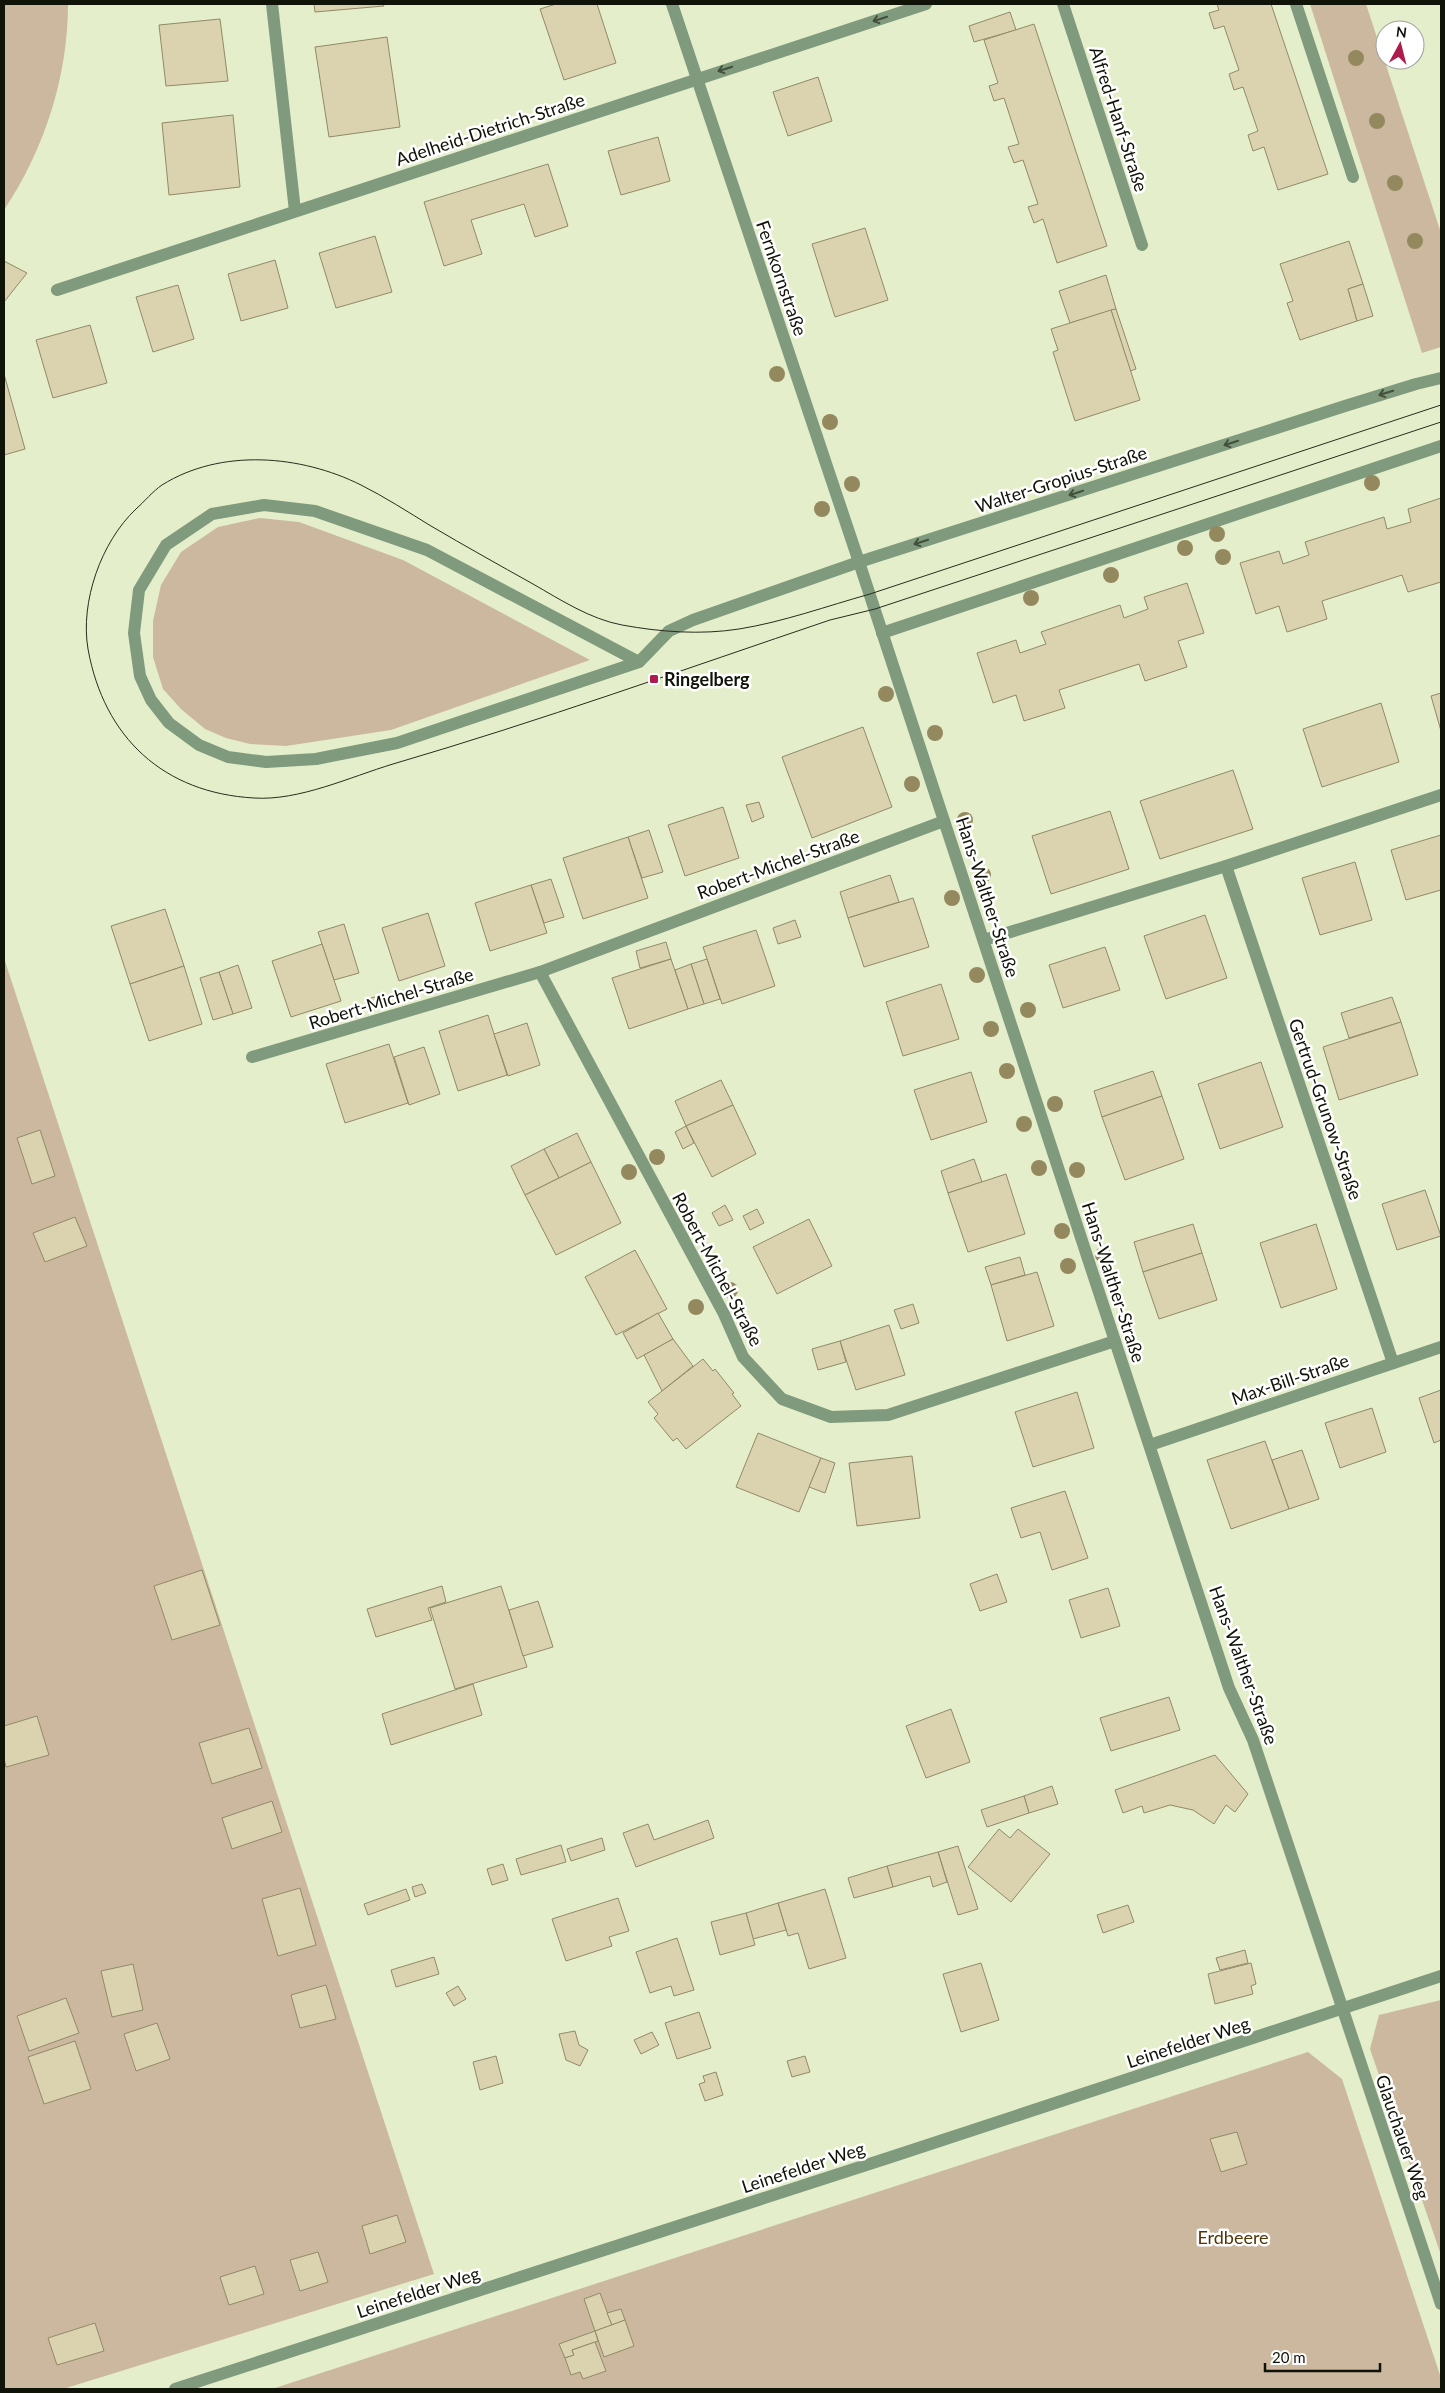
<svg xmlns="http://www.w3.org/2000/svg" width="1445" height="2393" font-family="Lato,sans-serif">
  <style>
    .green { fill: #cbb89f }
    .building { fill: #dbd3af; stroke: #918a68 }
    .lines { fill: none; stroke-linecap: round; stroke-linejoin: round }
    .minor { stroke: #7f9a7c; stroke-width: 12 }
    .tram { stroke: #282c1d; stroke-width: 1 }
    .tree { fill: #94895e }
    .oneway { stroke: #42503c }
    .poi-dot { fill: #ae1c4e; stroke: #fff; stroke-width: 2 }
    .labels { text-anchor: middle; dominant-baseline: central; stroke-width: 5; stroke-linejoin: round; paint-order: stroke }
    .street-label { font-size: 18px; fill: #101307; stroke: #fff }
    .poi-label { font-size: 18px; font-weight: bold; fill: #101307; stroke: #fff; text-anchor: start }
    .park-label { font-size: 18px; fill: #523606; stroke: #fff }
  </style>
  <rect width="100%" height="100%" fill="#e4eeca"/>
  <g class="green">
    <path d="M4,4h64c0,73 -24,146 -64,206z"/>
    <path d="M1310,4h56l75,229v114l-19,6z"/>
    <path d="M260,518l39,4 104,38 187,100 -199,70 -105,16 -36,-2 -24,-6 -21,-9 -24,-20 -18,-20 -10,-32v-36l8,-36 20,-33 37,-25z"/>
    <path d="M4,958l430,1316 -371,115h-59z"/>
    <path d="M1441,2000v255l-71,-206 9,-34z"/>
    <path d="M1308,2052l34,27 99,299v11h-1169z"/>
  </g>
  <g class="building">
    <path d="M314,4h69l1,2 -69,6z"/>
    <path d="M556,4h41l19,59 -52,17 -24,-71z"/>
    <path d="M1217,4h54l57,170 -50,16 -14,-43 -11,4 -5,-16 10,-4 -15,-44 -9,3 -5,-16 10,-4 -15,-44 -10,3 -5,-16 10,-3z"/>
    <path d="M1010,12l6,18 -42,12 -5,-16z"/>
    <path d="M220,19l8,62 -62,5 -7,-61z"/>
    <path d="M1034,24l73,222 -50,17 -14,-44 -9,4 -6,-16 10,-3 -15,-44 -9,3 -6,-16 11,-3 -15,-46 -10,3 -5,-15 9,-3 -14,-43z"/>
    <path d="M387,37l13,90 -71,10 -14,-90z"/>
    <path d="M818,77l14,44 -44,15 -15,-44z"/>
    <path d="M233,115l7,72 -71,8 -7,-72z"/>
    <path d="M658,137l12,44 -49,14 -13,-44z"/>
    <path d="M548,164l20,62 -33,11 -11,-33 -53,16 11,34 -38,12 -20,-64z"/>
    <path d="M865,228l23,72 -53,17 -23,-73z"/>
    <path d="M375,236l17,56 -56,16 -17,-55z"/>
    <path d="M1349,241l14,43 -15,5 9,32 -57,19 -13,-37 6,-2 -13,-37z"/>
    <path d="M275,260l13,48 -47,13 -13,-47z"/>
    <path d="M4,261l23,12 -23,29z"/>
    <path d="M1106,275l10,34 -46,14 -11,-32z"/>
    <path d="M1363,284l10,32 -16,5 -9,-32z"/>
    <path d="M178,285l16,54 -41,13 -17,-55z"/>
    <path d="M1116,309l20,60 -6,2 -19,-61z"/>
    <path d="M1111,310l29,90 -65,21 -22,-69 5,-2 -7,-21z"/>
    <path d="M90,325l17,58 -54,15 -17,-58z"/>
    <path d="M4,374l21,75 -21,6z"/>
    <path d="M1441,498v84l-33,10 -6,-17 -80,26 5,18 -40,13 -8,-26 -23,8 -16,-51 39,-12 4,13 26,-9 -4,-13 79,-25 3,12 24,-7 -3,-13z"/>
    <path d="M1187,583l17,50 -26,8 9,26 -42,14 -6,-17 -80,26 6,18 -41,13 -8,-26 -23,8 -16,-50 39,-13 4,13 26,-9 -5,-12 79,-27 4,13 24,-9 -4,-12z"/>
    <path d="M1441,693v38l-10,-35z"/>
    <path d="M1381,703l18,59 -77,25 -19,-58z"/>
    <path d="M863,727l29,80 -80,31 -30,-81z"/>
    <path d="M1233,770l20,59 -93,30 -20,-58z"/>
    <path d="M759,802l5,15 -12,5 -6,-17z"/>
    <path d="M723,807l16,51 -54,18 -17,-51z"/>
    <path d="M1110,811l19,58 -78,25 -19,-58z"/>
    <path d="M649,830l14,42 -21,6 -14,-41z"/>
    <path d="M1441,835v55l-35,10 -15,-50z"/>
    <path d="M628,837l20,61 -65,21 -20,-61z"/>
    <path d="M1355,862l17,58 -52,15 -18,-57z"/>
    <path d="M890,875l9,27 -51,16 -8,-26z"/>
    <path d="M551,879l13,38 -20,6 -13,-38z"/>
    <path d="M531,885l16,48 -57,18 -15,-48z"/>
    <path d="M913,898l16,49 -65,20 -16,-49z"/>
    <path d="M165,909l19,57 -54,18 -19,-58z"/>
    <path d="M428,913l17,53 -46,15 -17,-53z"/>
    <path d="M1205,915l22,63 -61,21 -22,-63z"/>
    <path d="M795,920l6,17 -23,7 -5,-16z"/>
    <path d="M344,924l15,49 -25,7 -16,-48z"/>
    <path d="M756,930l19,56 -53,18 -19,-57z"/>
    <path d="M666,942l5,17 -31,9 -4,-17z"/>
    <path d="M322,944l19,57 -50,16 -19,-56z"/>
    <path d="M1105,947l15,43 -57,18 -14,-43z"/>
    <path d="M671,959l17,50 -59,20 -17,-51z"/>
    <path d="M707,959l13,40 -16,5 -13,-40z"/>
    <path d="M691,964l13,40 -16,5 -13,-39z"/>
    <path d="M238,965l14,43 -19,6 -14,-42z"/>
    <path d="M184,966l18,58 -53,17 -19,-57z"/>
    <path d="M219,972l14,42 -20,6 -13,-42z"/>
    <path d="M941,984l18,55 -56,17 -17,-54z"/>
    <path d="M381,995l3,12 -13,4 -3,-12z"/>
    <path d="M1392,997l9,25 -52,16 -8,-25z"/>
    <path d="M488,1015l19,60 -49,16 -19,-60z"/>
    <path d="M1401,1022l17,53 -79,25 -16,-53z"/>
    <path d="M527,1023l13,42 -32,11 -14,-42z"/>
    <path d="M389,1044l19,59 -63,20 -19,-59z"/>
    <path d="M424,1047l16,47 -31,11 -15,-48z"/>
    <path d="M1261,1062l22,65 -63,22 -22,-65z"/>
    <path d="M1153,1071l9,25 -60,21 -8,-26z"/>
    <path d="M971,1072l16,50 -56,18 -17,-50z"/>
    <path d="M721,1080l12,25 -47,21 -11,-25z"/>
    <path d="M1162,1096l22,63 -59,21 -23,-63z"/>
    <path d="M733,1105l23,49 -44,23 -26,-51z"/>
    <path d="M686,1126l8,17 -11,6 -8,-17z"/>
    <path d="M40,1130l15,46 -23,8 -15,-46z"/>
    <path d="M577,1133l14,29 -32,16 -15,-29z"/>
    <path d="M544,1149l15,29 -34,17 -14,-29z"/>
    <path d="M974,1159l8,23 -34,11 -7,-22z"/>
    <path d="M591,1162l30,61 -65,32 -31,-60z"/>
    <path d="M1006,1174l19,60 -57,18 -20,-59z"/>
    <path d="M1425,1190l16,46 -44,14 -15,-46z"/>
    <path d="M725,1205l8,15 -14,6 -7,-13z"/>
    <path d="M757,1209l7,14 -14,7 -7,-14z"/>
    <path d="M75,1217l12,29 -42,16 -12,-29z"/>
    <path d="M809,1219l23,47 -55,28 -24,-47z"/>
    <path d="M1193,1224l9,29 -59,19 -9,-30z"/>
    <path d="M1316,1224l21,65 -56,19 -21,-65z"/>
    <path d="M635,1250l32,59 -51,26 -31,-58z"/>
    <path d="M1202,1253l15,47 -58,19 -16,-47z"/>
    <path d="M1020,1257l5,18 -34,10 -6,-18z"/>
    <path d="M1037,1272l17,54 -47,15 -16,-56z"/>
    <path d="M913,1304l6,19 -18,6 -7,-19z"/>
    <path d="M658,1313l15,26 -36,20 -14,-26z"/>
    <path d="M889,1325l16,50 -49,15 -16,-49z"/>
    <path d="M673,1339l20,27 -31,25 -18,-36z"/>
    <path d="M840,1341l6,21 -28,8 -6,-21z"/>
    <path d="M703,1359l10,12 2,-2 19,24 -2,1 9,12 -55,43 -9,-11 -4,3 -19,-23 4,-4 -10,-12z"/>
    <path d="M1441,1390v50l-7,3 -15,-45z"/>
    <path d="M1077,1392l17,56 -61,19 -18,-55z"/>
    <path d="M1372,1408l14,44 -46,16 -15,-45z"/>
    <path d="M758,1433l63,25 -22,54 -63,-25z"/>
    <path d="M1265,1441l24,68 -58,20 -24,-69z"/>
    <path d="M1302,1450l17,49 -30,10 -17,-49z"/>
    <path d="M912,1456l8,62 -63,8 -8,-63z"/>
    <path d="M821,1458l14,5 -10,30 -16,-6z"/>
    <path d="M1065,1491l23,67 -36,12 -12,-38 -19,6 -10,-30z"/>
    <path d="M202,1570l18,55 -48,15 -18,-54z"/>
    <path d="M997,1574l10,28 -27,9 -10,-27z"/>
    <path d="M442,1586l4,16 -18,6 4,12 -56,17 -9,-28z"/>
    <path d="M501,1586l26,81 -72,22 -25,-81z"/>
    <path d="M1108,1588l12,38 -39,12 -12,-38z"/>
    <path d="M538,1601l15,46 -30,9 -14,-46z"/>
    <path d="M473,1684l9,31 -91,30 -9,-31z"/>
    <path d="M1169,1697l11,33 -69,21 -11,-33z"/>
    <path d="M951,1709l19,53 -44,16 -20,-52z"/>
    <path d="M37,1716l12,39 -43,12 -2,-8v-33z"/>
    <path d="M249,1728l13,40 -50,16 -13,-41z"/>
    <path d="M1215,1755l33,39 -13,18 -9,-7 -12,19 -21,-14 -23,-5 -26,8 -2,-7 -19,7 -8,-23z"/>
    <path d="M1052,1786l6,18 -29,9 -5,-17z"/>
    <path d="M1024,1796l5,17 -42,14 -6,-17z"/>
    <path d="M272,1801l10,31 -50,17 -10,-31z"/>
    <path d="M708,1820l6,18 -78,29 -13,-34 25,-9 6,16z"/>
    <path d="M999,1829l11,9 8,-9 32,25 -39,48 -43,-35z"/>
    <path d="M602,1838l3,12 -34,11 -4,-12z"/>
    <path d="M561,1845l5,17 -45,13 -5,-16z"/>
    <path d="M958,1846l20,63 -20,6 -20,-63z"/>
    <path d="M938,1852l9,30 -14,5 -3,-11 -37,11 -6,-21z"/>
    <path d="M503,1864l5,16 -16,5 -5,-16z"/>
    <path d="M887,1866l6,21 -39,11 -6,-20z"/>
    <path d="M422,1884l4,9 -11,4 -3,-10z"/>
    <path d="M300,1888l16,57 -38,11 -16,-57z"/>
    <path d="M406,1889l4,11 -42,15 -4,-11z"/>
    <path d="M825,1889l21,69 -37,11 -11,-36 -10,3 -10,-33z"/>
    <path d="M618,1898l11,33 -20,6 3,9 -46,15 -14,-42z"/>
    <path d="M778,1903l8,27 -33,9 -7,-26z"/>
    <path d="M1128,1905l6,17 -31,11 -6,-18z"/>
    <path d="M746,1913l9,32 -35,10 -9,-33z"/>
    <path d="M677,1938l17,52 -20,6 -3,-10 -21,7 -14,-41z"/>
    <path d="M1245,1950l3,13 -28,7 -4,-12z"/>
    <path d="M434,1957l5,17 -43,13 -5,-17z"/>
    <path d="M981,1963l18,57 -38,12 -18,-58z"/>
    <path d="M1251,1963l5,21 -5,2 2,8 -38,10 -7,-30z"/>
    <path d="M133,1964l10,46 -31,7 -11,-46z"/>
    <path d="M326,1985l10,34 -36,9 -9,-33z"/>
    <path d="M458,1986l8,13 -12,7 -8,-13z"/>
    <path d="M66,1998l13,35 -50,18 -12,-35z"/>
    <path d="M699,2012l12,36 -34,11 -12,-36z"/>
    <path d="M157,2023l13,36 -34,12 -12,-37z"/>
    <path d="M575,2031l4,14 9,5 -8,16 -14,-6 -7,-26z"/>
    <path d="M652,2032l7,13 -18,9 -7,-14z"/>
    <path d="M75,2041l16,48 -47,15 -16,-47z"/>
    <path d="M496,2056l7,27 -23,7 -7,-28z"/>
    <path d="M805,2056l5,16 -18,5 -5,-16z"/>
    <path d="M716,2072l7,23 -18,6 -6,-17 6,-2 -2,-6z"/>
    <path d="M1237,2132l10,32 -26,8 -11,-33z"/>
    <path d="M397,2215l9,27 -36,12 -8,-28z"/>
    <path d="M318,2252l10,30 -28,9 -10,-31z"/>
    <path d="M255,2266l9,28 -35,11 -9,-28z"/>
    <path d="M600,2293l12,32 -17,6 -11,-32z"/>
    <path d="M621,2309l4,11 -13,5 -5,-12z"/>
    <path d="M625,2320l9,26 -30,11 -9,-26z"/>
    <path d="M95,2323l9,28 -47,14 -9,-27z"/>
    <path d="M595,2331l3,10 -26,9 2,5 -9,3 -6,-14z"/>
    <path d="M595,2342l11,29 -23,8 -3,-7 -9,3 -6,-17 9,-3 -2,-5z"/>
  </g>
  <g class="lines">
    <g class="minor">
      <path d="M272,4l23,207"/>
      <path d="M672,4l187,558 370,1126 24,52 188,564"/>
      <path d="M1063,4l79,241"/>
      <path d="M1296,4l57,173"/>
      <path d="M57,290l869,-286"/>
      <path d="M882,633l559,-187"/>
      <path d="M639,662l-212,-112 -112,-39 -51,-6 -52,9 -46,31 -27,45 -5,43 6,43 11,24 18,23 30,22 29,12 38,5 50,-3 81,-16 242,-81 30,-31 24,-11 166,-58 486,-156 71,-22 25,-6"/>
      <path d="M1226,866l167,497"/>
      <path d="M984,940l242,-74 215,-71"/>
      <path d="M540,972l184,342 19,43 39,42 49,18 57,-2 227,-74"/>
      <path d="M252,1057l288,-85 404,-151"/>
      <path d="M1150,1445l291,-98"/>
      <path d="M175,2389l716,-232 550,-181"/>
    </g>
    <path class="tram" d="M1441,405l-571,189c-43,12 -87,28 -131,35 -38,6 -79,3 -117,-4 -32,-6 -61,-25 -89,-41 -34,-19 -68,-38 -102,-58 -23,-14 -46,-29 -70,-41 -60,-30 -140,-37 -199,0 -9,6 -18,17 -26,24 -35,33 -56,93 -48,140 16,89 76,144 166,149 45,3 96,-21 139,-34 147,-43 292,-95 437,-144l45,-11 566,-187"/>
  </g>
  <g class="tree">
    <circle cx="1356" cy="58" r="8"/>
    <circle cx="1377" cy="121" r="8"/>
    <circle cx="1395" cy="183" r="8"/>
    <circle cx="1415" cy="241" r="8"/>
    <circle cx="777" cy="374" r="8"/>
    <circle cx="830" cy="422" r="8"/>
    <circle cx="1372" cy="483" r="8"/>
    <circle cx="852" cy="484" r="8"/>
    <circle cx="822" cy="509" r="8"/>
    <circle cx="1217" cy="534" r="8"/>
    <circle cx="1185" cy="548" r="8"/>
    <circle cx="1223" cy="557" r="8"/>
    <circle cx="1111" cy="575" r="8"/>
    <circle cx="1031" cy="598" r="8"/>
    <circle cx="886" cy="694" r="8"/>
    <circle cx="935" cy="733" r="8"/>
    <circle cx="912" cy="784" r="8"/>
    <circle cx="965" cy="820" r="8"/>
    <circle cx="983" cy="875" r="8"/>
    <circle cx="952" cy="898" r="8"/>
    <circle cx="977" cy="975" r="8"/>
    <circle cx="1028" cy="1010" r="8"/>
    <circle cx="991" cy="1029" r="8"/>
    <circle cx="1007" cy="1071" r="8"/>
    <circle cx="1055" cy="1104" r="8"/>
    <circle cx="1024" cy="1124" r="8"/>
    <circle cx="657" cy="1157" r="8"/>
    <circle cx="1039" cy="1168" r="8"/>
    <circle cx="1077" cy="1170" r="8"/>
    <circle cx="629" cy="1172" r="8"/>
    <circle cx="1062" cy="1231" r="8"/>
    <circle cx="1103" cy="1255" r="8"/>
    <circle cx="1068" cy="1266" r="8"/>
    <circle cx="730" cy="1290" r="8"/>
    <circle cx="696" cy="1307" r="8"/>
  </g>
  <defs><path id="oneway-shaft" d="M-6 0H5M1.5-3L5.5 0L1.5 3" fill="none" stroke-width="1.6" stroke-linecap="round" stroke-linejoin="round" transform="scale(1.25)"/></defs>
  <g class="oneway">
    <use href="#oneway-shaft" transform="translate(880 19) rotate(162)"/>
    <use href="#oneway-shaft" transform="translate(725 69) rotate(162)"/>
    <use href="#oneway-shaft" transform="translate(1386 393) rotate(163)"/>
    <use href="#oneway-shaft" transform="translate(1231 443) rotate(162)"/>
    <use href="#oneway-shaft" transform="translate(1076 493) rotate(162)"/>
    <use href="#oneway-shaft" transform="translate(921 542) rotate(162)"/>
  </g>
  <rect class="poi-dot" x="649" y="674" width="10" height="10" rx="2.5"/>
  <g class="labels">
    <g class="street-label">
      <text transform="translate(1119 119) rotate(72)">Alfred-Hanf-Straße</text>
      <text transform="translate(490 129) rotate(-18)">Adelheid-Dietrich-Straße</text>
      <text transform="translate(782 278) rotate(71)">Fernkornstraße</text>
      <text transform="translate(1061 479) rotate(-18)">Walter-Gropius-Straße</text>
      <text transform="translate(778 864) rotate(-20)">Robert-Michel-Straße</text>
      <text transform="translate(988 897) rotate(72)">Hans-Walther-Straße</text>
      <text transform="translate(391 998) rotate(-17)">Robert-Michel-Straße</text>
      <text transform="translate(1326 1109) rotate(71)">Gertrud-Grunow-Straße</text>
      <text transform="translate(718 1269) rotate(62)">Robert-Michel-Straße</text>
      <text transform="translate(1114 1282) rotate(72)">Hans-Walther-Straße</text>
      <text transform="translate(1290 1379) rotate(-19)">Max-Bill-Straße</text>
      <text transform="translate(1244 1665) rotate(70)">Hans-Walther-Straße</text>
      <text transform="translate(1188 2042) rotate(-18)">Leinefelder Weg</text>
      <text transform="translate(1403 2137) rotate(71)">Glauchauer Weg</text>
      <text transform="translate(803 2167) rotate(-18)">Leinefelder Weg</text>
      <text transform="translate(418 2292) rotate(-18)">Leinefelder Weg</text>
    </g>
    <g class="poi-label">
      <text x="664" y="679">Ringelberg</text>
    </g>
    <g class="park-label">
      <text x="1233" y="2237">Erdbeere</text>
    </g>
  </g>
  <rect width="1445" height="2393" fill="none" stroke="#101307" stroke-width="10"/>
  <g transform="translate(1400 45) rotate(7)"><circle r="24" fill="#ffffff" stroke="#9fa19c"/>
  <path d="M0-4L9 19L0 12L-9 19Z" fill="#ae1c4e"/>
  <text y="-8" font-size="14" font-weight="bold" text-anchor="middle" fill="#101307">N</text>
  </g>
  <path d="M1265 2363v8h115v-8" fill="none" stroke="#101307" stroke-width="2.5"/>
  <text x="1272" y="2363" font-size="15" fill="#101307" stroke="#ffffff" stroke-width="4" paint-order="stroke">20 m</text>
</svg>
